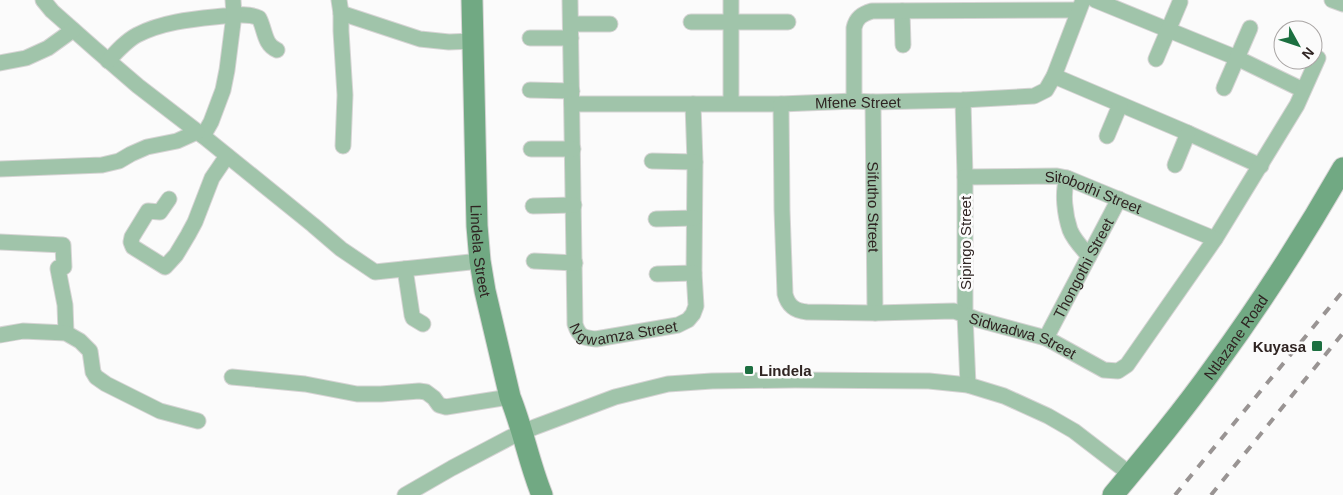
<svg xmlns="http://www.w3.org/2000/svg" width="1343" height="495" font-family="Arial,sans-serif">
  <style>
    .lines { fill: none; stroke-linecap: round; stroke-linejoin: round }
    .street-casing { stroke: #d6d4d4; stroke-width: 17 }
    .secondary-casing { stroke: #d6d4d4; stroke-width: 23 }
    .street { stroke: #a0c4aa; stroke-width: 15 }
    .secondary { stroke: #71a983; stroke-width: 21 }
    .rail { stroke: #999493; stroke-width: 4; stroke-dasharray: 9 9; stroke-linecap: butt }
    .poi-dot { fill: #1c6f40; stroke: #fbfbfb; stroke-width: 2 }
    .labels { text-anchor: middle; dominant-baseline: central; stroke-width: 5; stroke-linejoin: round; paint-order: stroke }
    .street-label { font-size: 15px; fill: #2f2422; stroke: #fbfbfb }
    .poi-label { font-size: 15px; font-weight: bold; fill: #2f2422; stroke: #fbfbfb; text-anchor: end }
  </style>
  <rect width="100%" height="100%" fill="#fbfbfb"/>
  <g class="lines">
    <g class="street-casing">
      <g id="street">
        <path d="M43,0l9,11 43,38 43,37 65,50 110,89 28,24 34,23 105,-11"/>
        <path d="M339,0l2,13v18l4,64 -2,51"/>
        <path id="s1" d="M570,0l5,324c4,13 9,14 21,15l82,-14 10,-5 5,-6 3,-8 -2,-33 1,-111 -2,-58"/>
        <path d="M1095,0l142,58 66,32"/>
        <path d="M1332,0l11,4"/>
        <path d="M902,11l1,34"/>
        <path d="M341,13l79,26 29,3 24,-1"/>
        <path d="M691,22h97"/>
        <path d="M571,24h39"/>
        <path d="M530,38h41"/>
        <path d="M1156,59l24,-57"/>
        <path d="M108,61c9,-10 18,-20 29,-26 27,-14 58,-16 87,-19 11,-1 25,-3 35,2 6,11 5,27 18,32"/>
        <path d="M0,63l26,-5 22,-10 25,-18"/>
        <path d="M1054,76l134,57 73,33"/>
        <path d="M1224,88l26,-60"/>
        <path d="M530,90l42,1"/>
        <path d="M963,100l2,77v138l3,70"/>
        <path d="M854,101v-73c2,-10 8,-14 18,-17l206,-1"/>
        <path id="s2" d="M873,102l2,211"/>
        <path d="M731,103v-103"/>
        <path id="s3" d="M572,104h209l73,-3 19,1 90,-2 71,-4 12,-6 8,-14 29,-76"/>
        <path id="s4" d="M781,104l1,106 3,84c3,12 10,17 22,18l68,1 79,-2 25,9 67,18 58,32 14,1 9,-6 88,-126 82,-134 21,-47"/>
        <path d="M203,136l8,-14 12,-32 4,-20 7,-55 -1,-15"/>
        <path d="M1107,136l13,-31"/>
        <path d="M531,149h42"/>
        <path d="M652,161l43,1"/>
        <path d="M1175,165l13,-32"/>
        <path d="M0,169l102,-4 17,-4 12,-7 16,-7 30,-6 20,-9"/>
        <path id="s5" d="M965,177l92,-1 10,2 148,61"/>
        <path d="M1067,178c-5,15 -2,37 3,52 4,10 12,18 19,26"/>
        <path d="M169,199l-9,13 -12,-1 -16,26 -1,5 2,5 32,20 11,-12 12,-20 7,-13 17,-44 15,-22"/>
        <path d="M533,206l41,-1"/>
        <path d="M656,219l38,-1"/>
        <path d="M0,242l63,3 1,22 -6,1v1l7,36 1,28"/>
        <path d="M534,261l41,2"/>
        <path d="M405,269l7,46 1,3 10,6"/>
        <path d="M657,274l37,-1"/>
        <path d="M0,335l23,-4 43,2 14,8 10,10 3,21 3,5 10,7 54,27 38,10"/>
        <path id="s6" d="M1046,338l73,-139"/>
        <path d="M232,377l73,7 52,10h24l38,-3 7,1 8,6 5,7 7,2 64,-10"/>
        <path d="M405,495l47,-27 59,-31 24,-10 80,-30 53,-13 44,-3 83,-1 134,1 39,4 36,11 44,20 26,15 56,43"/>
      </g>
    </g>
    <g class="secondary-casing">
      <g id="secondary">
        <path id="s7" d="M472,0l5,226 3,35 5,30 25,106c13,32 19,66 32,98"/>
        <path id="s8" d="M1113,495c35,-42 70,-84 102,-129 46,-63 89,-130 128,-198"/>
      </g>
    </g>
    <use href="#street" class="street"/>
    <use href="#secondary" class="secondary"/>
    <g class="rail">
      <path d="M1175,495l168,-204"/>
      <path d="M1211,495l132,-162"/>
    </g>
  </g>
  <g class="poi-dot">
    <rect x="1311" y="340" width="12" height="12" rx="2.5"/>
    <rect x="744" y="365" width="10" height="10" rx="2.5"/>
  </g>
  <g class="labels">
    <g class="street-label">
      <text stroke="none"><textPath href="#s3" startOffset="286">Mfene Street</textPath></text>
      <text stroke="none"><textPath href="#s5" startOffset="131">Sitobothi Street</textPath></text>
      <text stroke="none"><textPath href="#s2" startOffset="105">Sifutho Street</textPath></text>
      <text transform="translate(965 243) rotate(-90)">Sipingo Street</text>
      <text stroke="none"><textPath href="#s7" startOffset="251">Lindela Street</textPath></text>
      <text stroke="none"><textPath href="#s6" startOffset="79">Thongothi Street</textPath></text>
      <text stroke="none"><textPath href="#s1" startOffset="379">Ngwamza Street</textPath></text>
      <text stroke="none"><textPath href="#s4" startOffset="441">Sidwadwa Street</textPath></text>
      <text stroke="none"><textPath href="#s8" startOffset="200">Ntlazane Road</textPath></text>
    </g>
    <g class="poi-label">
      <text x="1306" y="346">Kuyasa</text>
      <text x="759" y="370" text-anchor="start">Lindela</text>
    </g>
  </g>
  <g transform="translate(1298 45) rotate(130)"><circle r="24" fill="#fbfbfb" stroke="#a9a5a4"/>
  <path d="M0-4L9 19L0 12L-9 19Z" fill="#1c6f40"/>
  <text y="-8" font-size="14" font-weight="bold" text-anchor="middle" fill="#2f2422">N</text>
  </g>
</svg>
